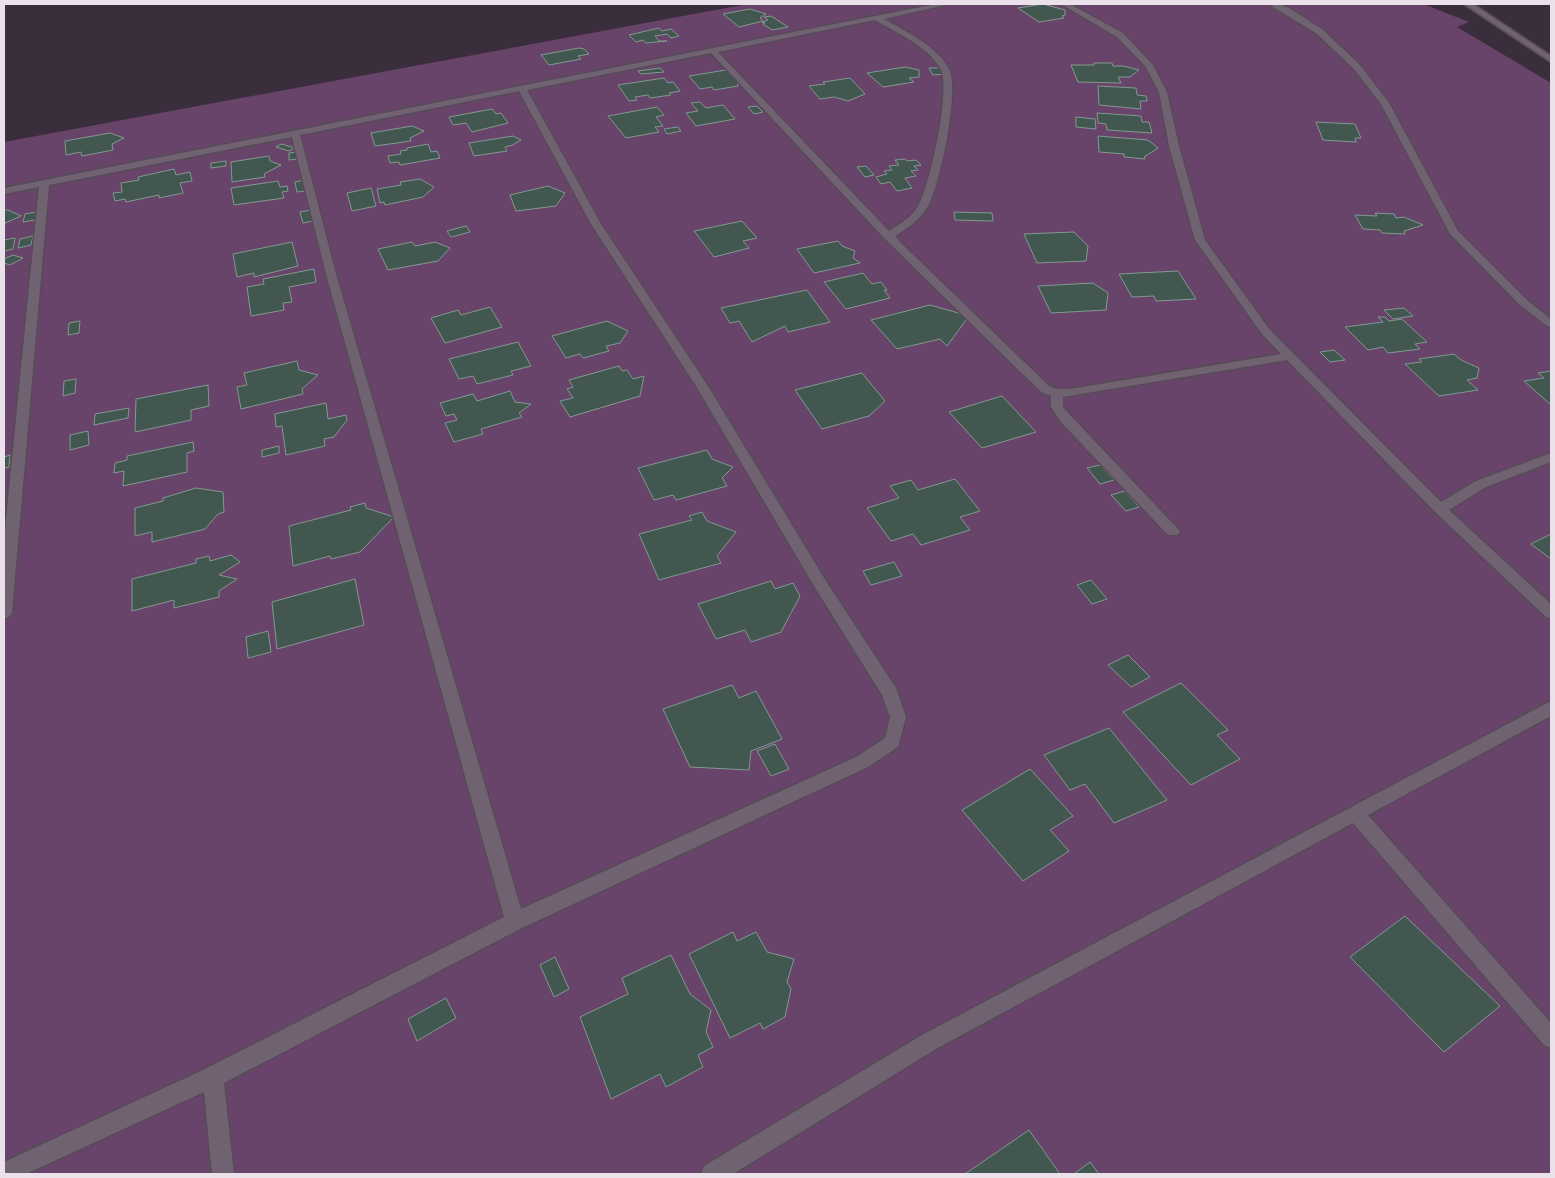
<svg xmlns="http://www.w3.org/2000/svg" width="1555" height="1178" font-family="Mulish,sans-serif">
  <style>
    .green { fill: #69446a }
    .building { fill: #425750; stroke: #819990 }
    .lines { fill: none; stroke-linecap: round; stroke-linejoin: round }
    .minor-casing { stroke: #564b57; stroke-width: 3 }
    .minor { fill: #706271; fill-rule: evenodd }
  </style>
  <rect width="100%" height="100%" fill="#3b2e3c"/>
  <path class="green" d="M748,4h675l46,18 -12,5 94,56v1091h-1547v-1032z"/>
  <g class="building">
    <path d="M1043,4l22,6v5l-3,1 2,2 -25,4 -21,-14z"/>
    <path d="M750,9l16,5 -6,4 3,3 -24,6 -16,-13z"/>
    <path d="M771,16l17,11 -16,3 -9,-6 2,-1 -3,-1 6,-2 -4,-3z"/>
    <path d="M659,28l3,3 9,-2 8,7 -8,2 -4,-4 -12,2 4,5h8l-21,2 -3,-3 -7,2 -7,-7z"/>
    <path d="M579,48l5,1 5,5 -11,2 3,3 -32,6 -8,-10z"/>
    <path d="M1094,63h18l1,3h10l16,4 -9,7h-12l3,6 -43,-1 -7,-17h23z"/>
    <path d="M905,67l14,3v7l-10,1 5,4 -31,5 -16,-14z"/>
    <path d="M660,68l4,4 -23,2 -3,-3z"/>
    <path d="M929,68h12l4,6 -12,1z"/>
    <path d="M726,70l4,5 7,3 1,8 -24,4 -2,-3 -12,2 -11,-13z"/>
    <path d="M664,78l4,5 5,-1 7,9 -11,2 2,2 -21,3 -2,-3 -13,2 2,3 -8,1 -11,-16z"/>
    <path d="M850,78l15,16 -17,7 -14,-4 -14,2 -11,-13 16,-2 -2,-2z"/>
    <path d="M1098,86l38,2 1,7 9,1 1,5h-7l1,8 -42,-4z"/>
    <path d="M700,102l6,6 17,-3 12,14 -39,7 -10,-13 12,-2 -7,-8z"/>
    <path d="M757,106l6,6 -9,2 -6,-7z"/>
    <path d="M657,107l7,8 -8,2 7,9 -8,1 4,5 -33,6 -18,-22z"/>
    <path d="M492,109l4,5 5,-1 7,10 -36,9 -6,-9 -13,2 -4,-8z"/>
    <path d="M1097,113l44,3 1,6h7l3,11 -45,-3 -1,-6 -8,-1z"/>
    <path d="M1076,117l19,2 1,10 -20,-2z"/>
    <path d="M1316,122l39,2 6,14h-6l1,4 -33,-2z"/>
    <path d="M412,126l12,5 -14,7 1,3 -36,5 -4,-13z"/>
    <path d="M678,127l3,4 -14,3 -3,-5z"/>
    <path d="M110,133l14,5 -12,6 1,6 -31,6 -1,-4 -15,3 -1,-14z"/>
    <path d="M513,136l8,4 -8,5 -8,2 2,4 -33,5 -5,-13z"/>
    <path d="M1098,136l50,4 10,8 -14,9 1,2 -21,-2v-3l-25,-2z"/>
    <path d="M281,144l14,4 -6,3 -13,-4z"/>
    <path d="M428,144l3,8 6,-1 3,7 -40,7 -1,-3 -9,1 -2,-7 13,-2 -1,-3 7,-1v-2z"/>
    <path d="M297,152l1,7 -9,1v-7z"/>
    <path d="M269,156l1,5 11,4 -17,9 1,3 -33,5 -1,-20z"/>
    <path d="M905,159l2,2 9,-1 5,5 -7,1 4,4 -7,1 5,5 -11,2 7,10 -15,3 -7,-9 -9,2 -5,-7 11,-3 -3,-3 8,-1 -3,-4 10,-1 -4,-5z"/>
    <path d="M226,161v5l-15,2v-5z"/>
    <path d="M866,166l8,9 -9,2 -8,-10z"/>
    <path d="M174,169l2,6 14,-3 2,9 -12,2 3,10 -24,5v-3l-33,7 -1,-3 -10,2 -2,-8 9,-1 -1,-9 18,-3 -1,-3z"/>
    <path d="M420,179l14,8 -11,10 -38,8 -1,-3 -4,1 -3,-14 24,-4 -1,-3z"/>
    <path d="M304,180l2,11 -9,1 -2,-10z"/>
    <path d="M278,181l2,6 7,-1 1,5 -6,1 2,6 -50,7 -3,-17z"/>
    <path d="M548,186l17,7 -9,13 -40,5 -6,-16z"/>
    <path d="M371,188l5,18 -24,5 -5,-18z"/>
    <path d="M4,210h4l13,6 -16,7 -1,7z"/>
    <path d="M311,210l2,11 -10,2 -3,-11z"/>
    <path d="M37,212l-2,8 -12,2 2,-8z"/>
    <path d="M954,212l38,1 1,8 -38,-1z"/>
    <path d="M1375,213l19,1 2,4 8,-1 19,8 -19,6 1,3 -23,-1 -2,-3 -17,-1 -8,-14 22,1z"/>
    <path d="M742,221l15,17 -14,3 6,7 -35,9 -20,-26z"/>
    <path d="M466,226l4,6 -19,5 -4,-6z"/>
    <path d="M1074,232l14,14 -2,15 -49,2 -13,-29z"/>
    <path d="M33,236l-2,9 -13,3 2,-9z"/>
    <path d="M15,238l-2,11 -9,2v-11z"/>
    <path d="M838,241l4,5 13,5 -2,7 7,5 -46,10 -17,-24z"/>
    <path d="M292,242l6,24 -44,11v-4l-17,4 -4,-23z"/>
    <path d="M412,242l3,4 20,-4 15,6 -12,13 -50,9 -10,-21z"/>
    <path d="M13,255l10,3 -13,7 -6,-2v-4z"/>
    <path d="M314,269l2,13 -27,5 3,15 -9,1 1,7 -33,6 -4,-29 17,-3 -1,-5z"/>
    <path d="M1178,271l18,28 -40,2 -2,-5 -22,1 -13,-23z"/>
    <path d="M863,273l9,11 9,-2 6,8h-3l6,8 -44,11 -22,-27z"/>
    <path d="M1093,283l15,10 -2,17 -55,3 -13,-27z"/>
    <path d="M807,290l23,32 -42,10 -3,-6 -33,16 -13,-21 -9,2 -9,-15z"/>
    <path d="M930,305l39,11 -22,30 -7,-7 -43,10 -26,-29z"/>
    <path d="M490,307l12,20 -57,16 -14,-25 27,-8 3,5z"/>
    <path d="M1404,308l9,8 -20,3 -9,-9z"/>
    <path d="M1378,317h7l4,4 13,-2 25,23 -12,2 5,5 -32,4 -5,-6 -15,3 -23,-23 38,-5z"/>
    <path d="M80,321l-1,12 -11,2 1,-12z"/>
    <path d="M607,321l21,10 -8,12 -14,3 3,5 -26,7 -3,-4 -14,4 -14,-22z"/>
    <path d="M518,342l13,24 -20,5 2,4 -36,9 -4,-8 -14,3 -10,-20z"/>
    <path d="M1334,350l11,10 -15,2 -10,-10z"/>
    <path d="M1454,354l7,6 18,8 -2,10 -10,2 11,10 -39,6 -34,-32 17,-2 -3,-3z"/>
    <path d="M297,361l2,9 19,5 -16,14 1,5 -62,15 -4,-22 10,-2 -3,-12z"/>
    <path d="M619,366l3,5 5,-1 6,9 11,-3 -4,20 -70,21 -10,-16 13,-3 -6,-9 6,-2 -4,-7z"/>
    <path d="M1551,371v34l-27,-24 20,-3 -6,-5z"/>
    <path d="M862,373l23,28 -16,15 -47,13 -27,-39z"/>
    <path d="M76,379l-1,14 -12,3 1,-15z"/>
    <path d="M208,385l1,21 -18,4v10l-56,12 1,-33z"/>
    <path d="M510,391l5,11 16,2 -12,9 3,4 -41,12 2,5 -29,8 -9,-19 12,-3 -3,-6 -8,2 -6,-13 33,-9 4,7z"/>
    <path d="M1002,396l34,36 -54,16 -33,-36z"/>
    <path d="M326,403l2,16 18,-4 1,5 -13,17 -10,2 1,7 -39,9 -4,-29 -6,1 -1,-13z"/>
    <path d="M129,408l-1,10 -34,7 1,-11z"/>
    <path d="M88,431l1,14 -19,5v-15z"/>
    <path d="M193,442l1,9 -7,2v19l-64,14 1,-15 -10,2 1,-10 12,-3v-4z"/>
    <path d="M279,446v7l-17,4v-7z"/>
    <path d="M707,450l5,9 21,8 -11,11 5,8 -51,14 -3,-5 -19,5 -16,-32z"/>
    <path d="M10,455l-1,12 -5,1v-11z"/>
    <path d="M1100,465l14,15 -14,4 -13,-16z"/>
    <path d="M955,479l25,32 -20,6 10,13 -49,15 -8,-11 -22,7 -24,-33 32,-10 -9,-12 21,-6 7,10z"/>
    <path d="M196,488l27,4 1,20 -6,2 -13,15 -53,13v-10l-17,4v-28l28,-7v-3z"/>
    <path d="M1125,491l14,16 -13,4 -15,-16z"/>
    <path d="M365,503l1,5 28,9 -34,35 -29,7 -1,-3 -37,10 -4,-40 62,-16 -1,-3z"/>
    <path d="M702,512l5,9 29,11 -19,24 4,7 -62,17 -20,-46 53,-14 -3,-4z"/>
    <path d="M1551,534v25l-20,-15z"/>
    <path d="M231,555l9,7 -21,13 18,4 -18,12v6l-45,11v-8l-42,11v-32l64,-16v-4l13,-3 1,5z"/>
    <path d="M894,562l8,14 -31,9 -8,-14z"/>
    <path d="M355,579l9,46 -87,24 -5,-47z"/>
    <path d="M1091,580l16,19 -15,5 -15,-19z"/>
    <path d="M771,581l4,8 18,-6 7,13 -19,36 -30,10 -6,-12 -29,9 -18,-35z"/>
    <path d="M268,631l3,21 -23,6 -2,-21z"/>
    <path d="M1128,655l22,22 -19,10 -23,-22z"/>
    <path d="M1181,683l47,47 -11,5 23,24 -49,26 -68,-73z"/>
    <path d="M732,685l7,13 17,-7 26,48 -31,12 -2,19 -59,-3 -27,-58z"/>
    <path d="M1109,728l58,72 -53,23 -29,-39 -15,6 -26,-35z"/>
    <path d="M775,744l14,25 -18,7 -14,-25z"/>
    <path d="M1030,769l43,47 -23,14 19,21 -46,30 -61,-71z"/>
    <path d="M1405,916l95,90 -56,46 -94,-95z"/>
    <path d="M733,932l4,9 19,-9 11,20 27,7 -7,23 4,7 -6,28 -22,12 -3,-6 -30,15 -41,-84z"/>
    <path d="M671,955l19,39 21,16 -5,22 7,15 -15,8 5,12 -37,20 -6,-13 -49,25 -31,-82 48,-23 -6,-16z"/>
    <path d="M555,957l14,32 -15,8 -14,-32z"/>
    <path d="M446,998l10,20 -39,23 -9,-22z"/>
    <path d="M1029,1130l31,44h-95z"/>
    <path d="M1090,1162l9,12h-25z"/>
  </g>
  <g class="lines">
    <g class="minor-casing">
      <g id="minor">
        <path d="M936,4h14l-66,15c21,12 53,27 65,50 11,20 -9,117 -21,137 -8,14 -20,22 -33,30l6,7 148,143 7,3h14l211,-35 -19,-20 -67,-94 -26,-94 -10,-54 -14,-26 -28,-29 -56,-33h9l53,29 30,32 14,27 12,54 26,94 65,90 171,172 35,-21 75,-28v9l-65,25 -37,23 102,94v15l-5,-2 -111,-105 -148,-152 -224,37v10l7,8 110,116 -2,4h-10l-108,-114 -9,-14v-11l-10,-4 -157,-154 -173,-185 -184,37 74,134 107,162 116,192 72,110 10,29 -8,30 -30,20 -346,161 -298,155 10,91h-22l-8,-82 -178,82h-22v-12l201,-93 299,-152 -178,-643 -34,-137 -243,48 -37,428 -3,4 -5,2v-80l35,-352 -35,7v-6zM875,20c22,13 52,26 65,48 12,18 -10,119 -22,138 -6,11 -18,18 -29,25l-171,-179zM519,91l72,133 105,162 118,200 68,109 8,22 -5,21 -29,19 -335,152 -185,-635 -36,-139z"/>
        <path d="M1268,4h10l11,4 33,21 38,36 29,38 69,128 70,70 23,18v8l-4,-1 -27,-21 -70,-71 -69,-130 -27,-35 -38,-36z"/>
        <path d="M1464,4h9l78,52v6z"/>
        <path d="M1551,701v15l-183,99 183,208v25l-7,-3 -191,-222 -417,226 -203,125h-32l3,-8 218,-131z"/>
      </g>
    </g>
    <use href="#minor" class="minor"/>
  </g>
  <rect width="1555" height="1178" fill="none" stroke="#eae1ea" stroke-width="10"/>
</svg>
